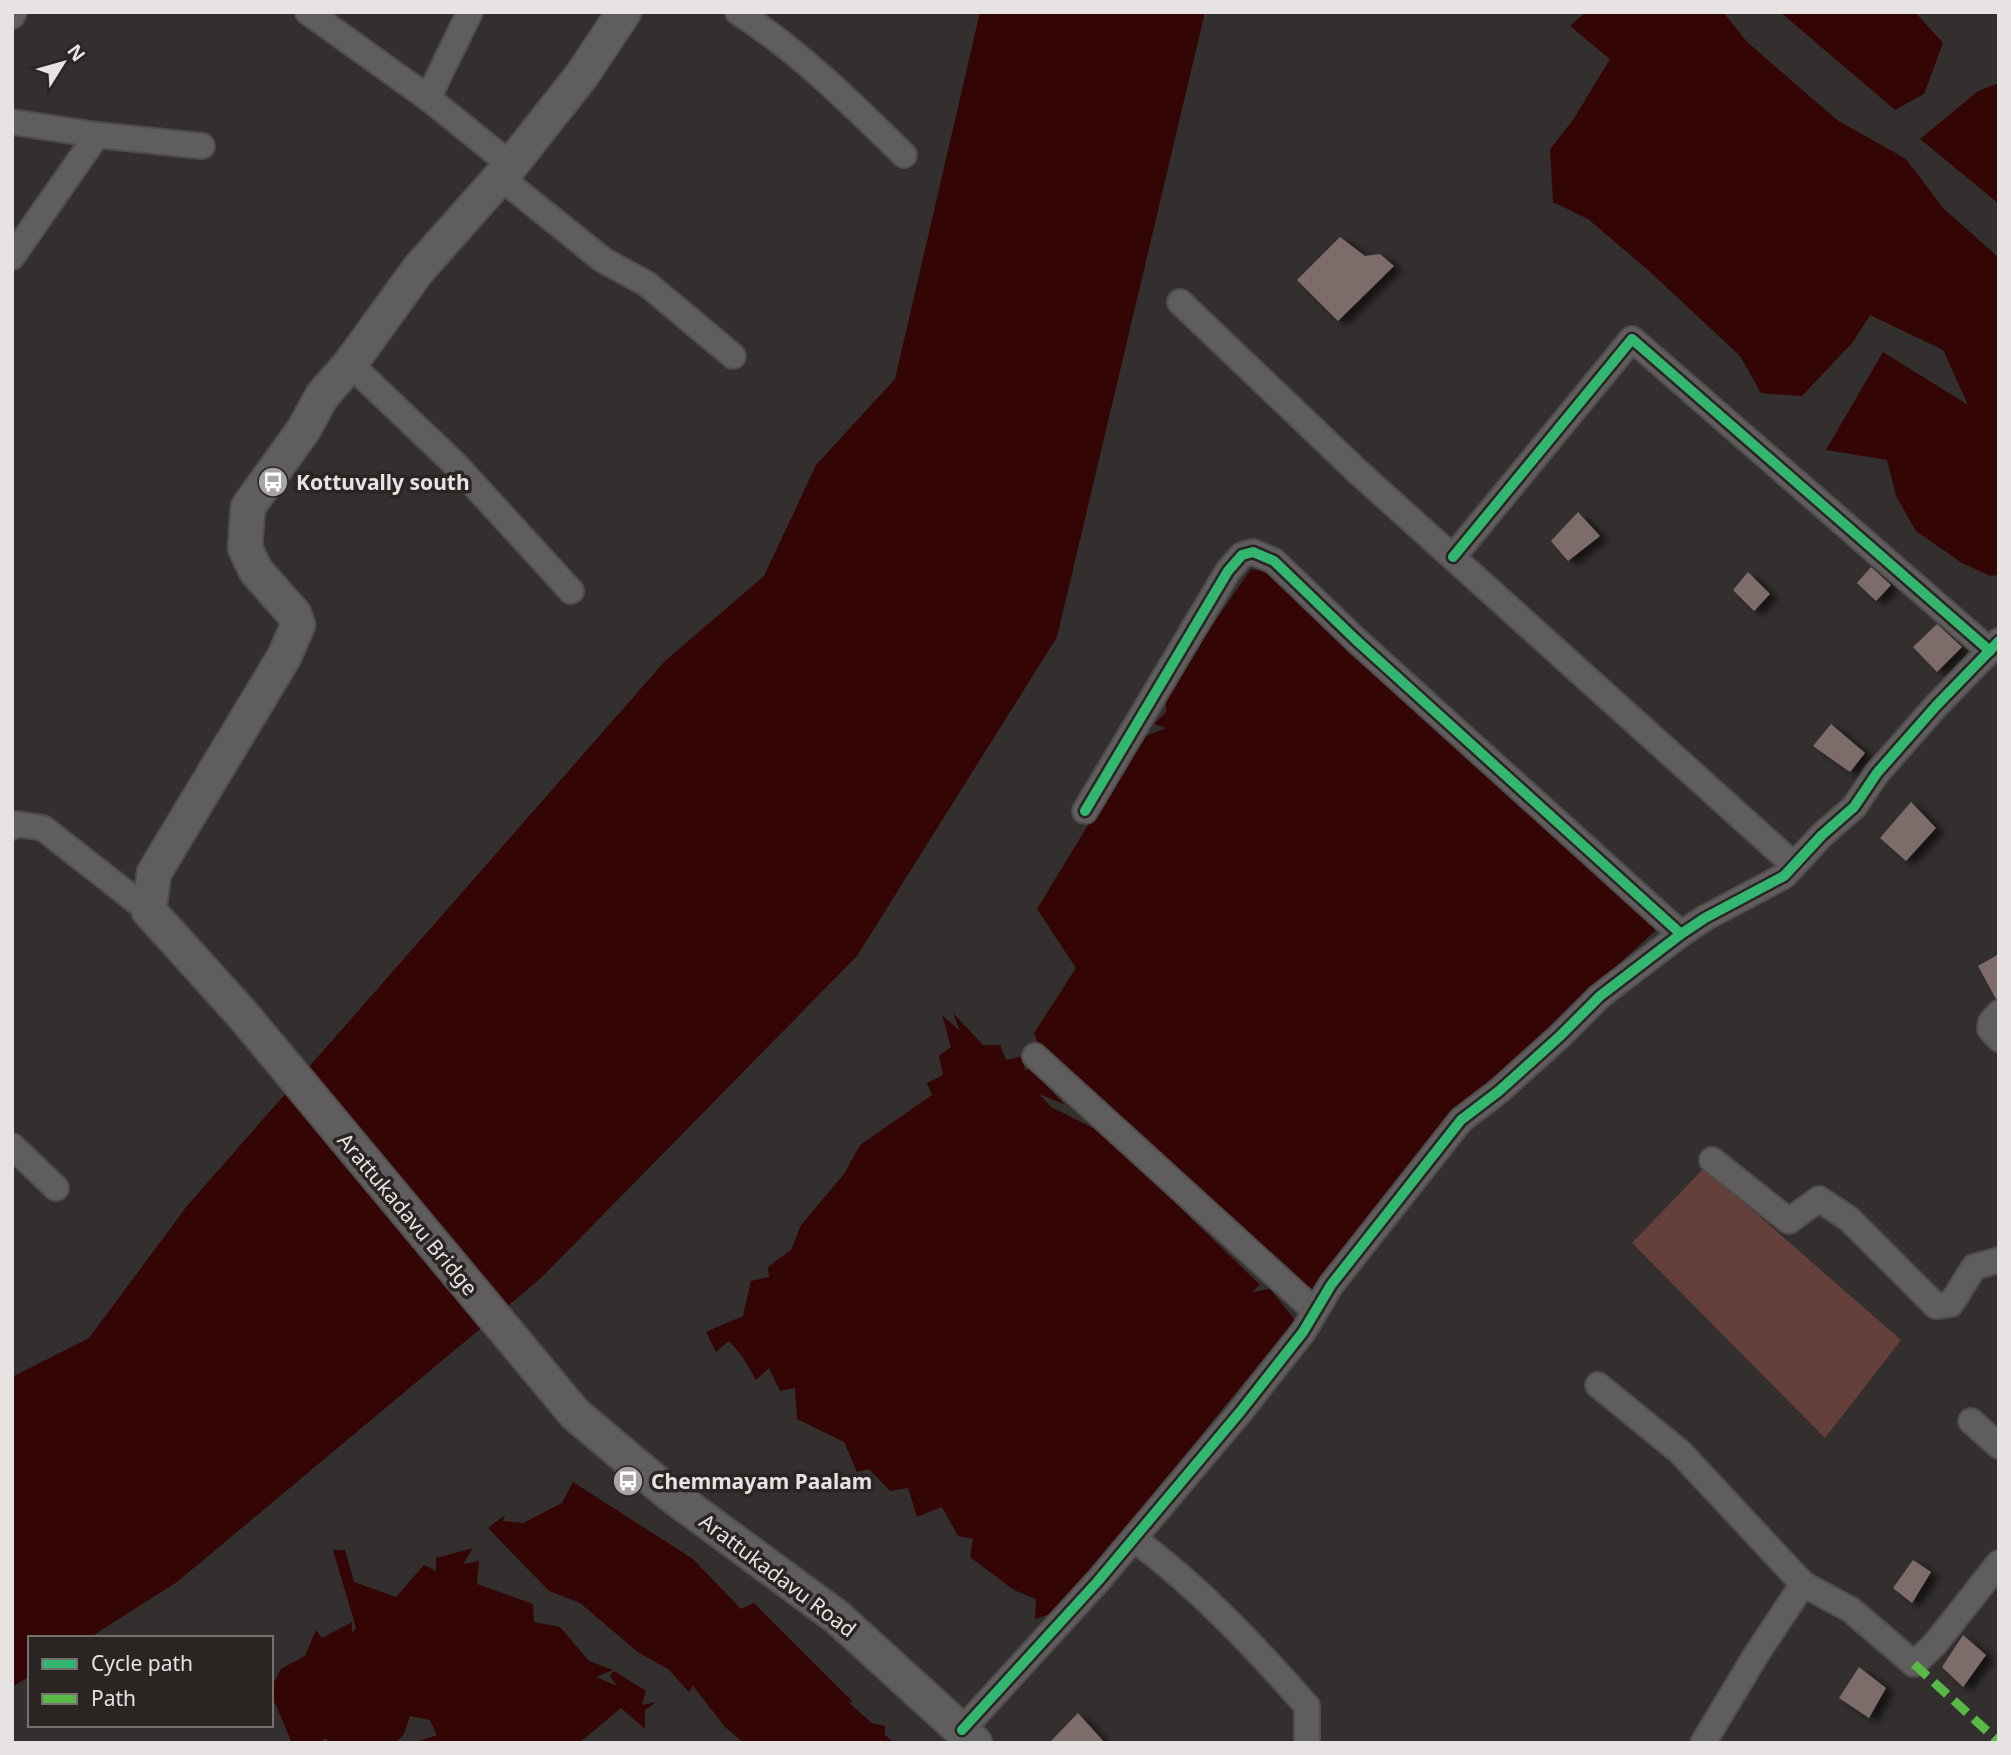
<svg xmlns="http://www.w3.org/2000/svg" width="2011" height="1755" font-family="'Noto Sans',sans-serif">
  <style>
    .green { fill: #653f39 }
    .water { fill: #330605 }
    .building { fill: #7d6c69; filter: url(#shadow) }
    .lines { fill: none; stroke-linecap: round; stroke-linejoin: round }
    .street-casing { stroke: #504c4b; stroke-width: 28 }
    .secondary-casing { stroke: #504c4b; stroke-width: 37 }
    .street { stroke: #5f5d5d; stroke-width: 24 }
    .secondary { stroke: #5f5d5d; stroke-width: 33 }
    .quiet { stroke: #58b947; stroke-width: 9; stroke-dasharray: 18 9; stroke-linecap: butt }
    .cycleway-casing { stroke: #2a2423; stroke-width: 15 }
    .cycleway { stroke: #33b770; stroke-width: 10 }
    .labels { text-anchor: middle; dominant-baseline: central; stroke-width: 7; stroke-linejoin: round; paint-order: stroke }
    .poi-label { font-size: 21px; font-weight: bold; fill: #e7e3e2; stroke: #2a2423; text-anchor: start }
    .street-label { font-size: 21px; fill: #e7e3e2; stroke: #2a2423 }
  </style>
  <defs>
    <filter id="shadow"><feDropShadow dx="8" dy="4.5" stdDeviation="3.5" flood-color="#0009"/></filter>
  </defs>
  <rect width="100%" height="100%" fill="#332f2e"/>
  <path class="green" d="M1704,1168l197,172 -76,98 -193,-195z"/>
  <g class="water">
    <path d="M980,12h225l-148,625 -200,319 -317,323 -363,303 -88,56h-59v38l-18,11v-310l77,-39 98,-132 478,-545 99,-85 52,-111 79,-86z"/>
    <path d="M1586,12h137l24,30 90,78 69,39 37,49 56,50v317l-9,1 -28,-13 -46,-32 -20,-35 -9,-36 -61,-10 57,-98 85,53 -25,-55 -73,-35 -17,27 -51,54 -41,-3 -21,-37 -92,-86 -60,-51 -35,-17 -3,-53 23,-29 37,-61 -40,-33z"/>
    <path d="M1780,12h135l28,31 -19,51 -29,16z"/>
    <path d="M1999,83v121l-79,-65 58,-48z"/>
    <path d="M1251,569l14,3 391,358 -141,129 -204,237 -266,-234 -11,-29 42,-65 -39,-59 104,-171 25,-10 -12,-4 12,-12v-20z"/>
    <path d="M953,1013l30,32h17l6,15 17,-4 2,15 5,-4 34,37 -25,-10 12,13 52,26 157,152 -8,7 18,-3 25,31 -238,292 -22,7 1,-20 -22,-9 -44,-33 3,-18 -15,-3 -16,-29 -25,10 -9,-29 -18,3 -21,-22 -12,3 -13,-30 -47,-23 -2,-31 -15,3 -11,-23 -13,12 -14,-24 -13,-15 -13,11 -10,-20 37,-16 8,-35 18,-4 -1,-10 23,-17 10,-25 43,-51 16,-29 72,-50 -5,-12 16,-8 -4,-19 12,-9 -9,-32 18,16z"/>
    <path d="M573,1482l120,77 48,50 13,-6 98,98 -3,2 23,20 13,3v9l9,8h-150l-19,-16 -32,-41 -4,6 -21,-23 -29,-16 -59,-50 -31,-12 -61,-63 17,-13 -2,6 20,2 39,-20z"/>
    <path d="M473,1548l-10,16 16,-3 -2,23 56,20 1,18 26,5 29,34 24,9 -17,7 21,9 -7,-10 4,-5 32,20 -4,14 14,-3 -11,8v19l-24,-21 -42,35h-166l24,-8 -7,-15 -20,-4 -6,18 -8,9h-66l-5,-5 -5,5h-28l-17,-40 -4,-1v-15l10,-18 24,-13 11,-26 6,8 30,-16v11l4,-5 -23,-78h12l9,32 42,15 28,-32 12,6v-13z"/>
  </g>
  <g class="building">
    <path d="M1340,237l25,19 15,-2 14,12 -56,55 -41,-41z"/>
    <path d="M1578,512l22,24 -32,25 -17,-20z"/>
    <path d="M1871,567l20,18 -15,16 -19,-18z"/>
    <path d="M1748,572l22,22 -16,17 -21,-21z"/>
    <path d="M1937,624l25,23 -25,25 -24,-25z"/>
    <path d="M1831,724l34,29 -15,19 -37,-26z"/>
    <path d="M1911,802l25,26 -30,33 -26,-23z"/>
    <path d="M1999,954v45h-3l-18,-33z"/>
    <path d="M1913,1560l18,12 -19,31 -19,-15z"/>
    <path d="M1963,1635l23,20 -23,32 -21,-20z"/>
    <path d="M1859,1667l27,21 -17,30 -30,-20z"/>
    <path d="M1078,1713l27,30h-56z"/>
  </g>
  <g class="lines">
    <g class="street-casing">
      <g id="street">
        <path d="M308,12l120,86 83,67"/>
        <path d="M738,12c62,40 114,92 166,143"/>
        <path d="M12,16l2,-4"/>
        <path d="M428,98l42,-86"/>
        <path d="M12,122l85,13 105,11"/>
        <path d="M501,178l102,82 44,24 86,72"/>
        <path d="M12,257l85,-122"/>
        <path d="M1180,302l177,169 437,394"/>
        <path d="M350,364l106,101 115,126"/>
        <path d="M1453,557l179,-218 358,312"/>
        <path d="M1085,811l143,-240 14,-16 11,-3 21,9 82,79 325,294"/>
        <path d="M12,827l5,-3 26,4 106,83"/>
        <path d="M1999,1013l-8,9 -1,7 9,10"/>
        <path d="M1035,1056l280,255"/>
        <path d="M12,1146l44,42"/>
        <path d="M1712,1160l77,61 30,-22 30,20 87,87 15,-2 23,-37 25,-7"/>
        <path d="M1598,1385l82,67 123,132"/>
        <path d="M1971,1421l28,25"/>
        <path d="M1134,1539c65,48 120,107 173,167v37"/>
        <path d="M962,1730l136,-149 142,-169 63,-80 28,-47 130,-165 38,-29 61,-55 40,-40 81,-62 24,-16 79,-42 38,-41 32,-28 23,-34 59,-67 63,-65"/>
        <path d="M1703,1743l53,-88 47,-71 48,26 63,54 21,-20 64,-81"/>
      </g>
    </g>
    <g class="secondary-casing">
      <path id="secondary" d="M624,12l-42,63 -71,90 -93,105 -68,94 -28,32 -18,33 -56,78 -3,41 11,23 38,43 4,11 -14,32 -130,216 -5,38 93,103 333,400 95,80 167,123 138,126"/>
    </g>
    <use href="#street" class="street"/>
    <use href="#secondary" class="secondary"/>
    <path class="quiet" d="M1914,1664l85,78"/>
    <g class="cycleway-casing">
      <g id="cycleway">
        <path d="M1453,557l179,-218 358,312"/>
        <path d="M1085,811l143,-240 14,-16 11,-3 21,9 82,79 325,294"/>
        <path d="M962,1730l136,-149 142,-169 63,-80 28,-47 130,-165 38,-29 61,-55 40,-40 81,-62 24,-16 79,-42 38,-41 32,-28 23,-34 59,-67 63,-65"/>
      </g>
    </g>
    <use href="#cycleway" class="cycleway"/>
  </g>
  <defs>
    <g id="bus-disc" transform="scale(1.575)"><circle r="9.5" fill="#a8a4a3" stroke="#2a2423"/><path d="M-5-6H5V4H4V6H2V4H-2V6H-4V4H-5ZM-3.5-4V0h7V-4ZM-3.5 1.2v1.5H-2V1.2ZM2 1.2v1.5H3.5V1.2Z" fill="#fff"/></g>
  </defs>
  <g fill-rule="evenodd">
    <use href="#bus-disc" x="273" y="482"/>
    <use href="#bus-disc" x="628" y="1481"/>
  </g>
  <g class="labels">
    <g class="poi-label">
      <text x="296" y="482">Kottuvally south</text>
      <text x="651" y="1481">Chemmayam Paalam</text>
    </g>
    <g class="street-label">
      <text transform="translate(408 1214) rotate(50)">Arattukadavu Bridge</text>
      <text transform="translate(778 1575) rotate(37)">Arattukadavu Road</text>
    </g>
  </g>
  <rect width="2011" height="1755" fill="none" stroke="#e7e3e2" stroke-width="28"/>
  <rect x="28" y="1636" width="245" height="91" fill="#2a2423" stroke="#76706f" stroke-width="2"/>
  <rect x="42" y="1659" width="35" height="10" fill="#33b770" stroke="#76706f" stroke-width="2"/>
  <text x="91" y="1671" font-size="21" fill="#e7e3e2">Cycle path</text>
  <rect x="42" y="1694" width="35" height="10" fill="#58b947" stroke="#76706f" stroke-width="2"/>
  <text x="91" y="1706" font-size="21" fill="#e7e3e2">Path</text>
  <g transform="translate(63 63) rotate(53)" stroke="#2a2423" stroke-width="5" paint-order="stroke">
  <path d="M0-5L12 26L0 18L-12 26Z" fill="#e7e3e2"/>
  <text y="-10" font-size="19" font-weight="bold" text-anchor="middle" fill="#e7e3e2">N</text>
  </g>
</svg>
